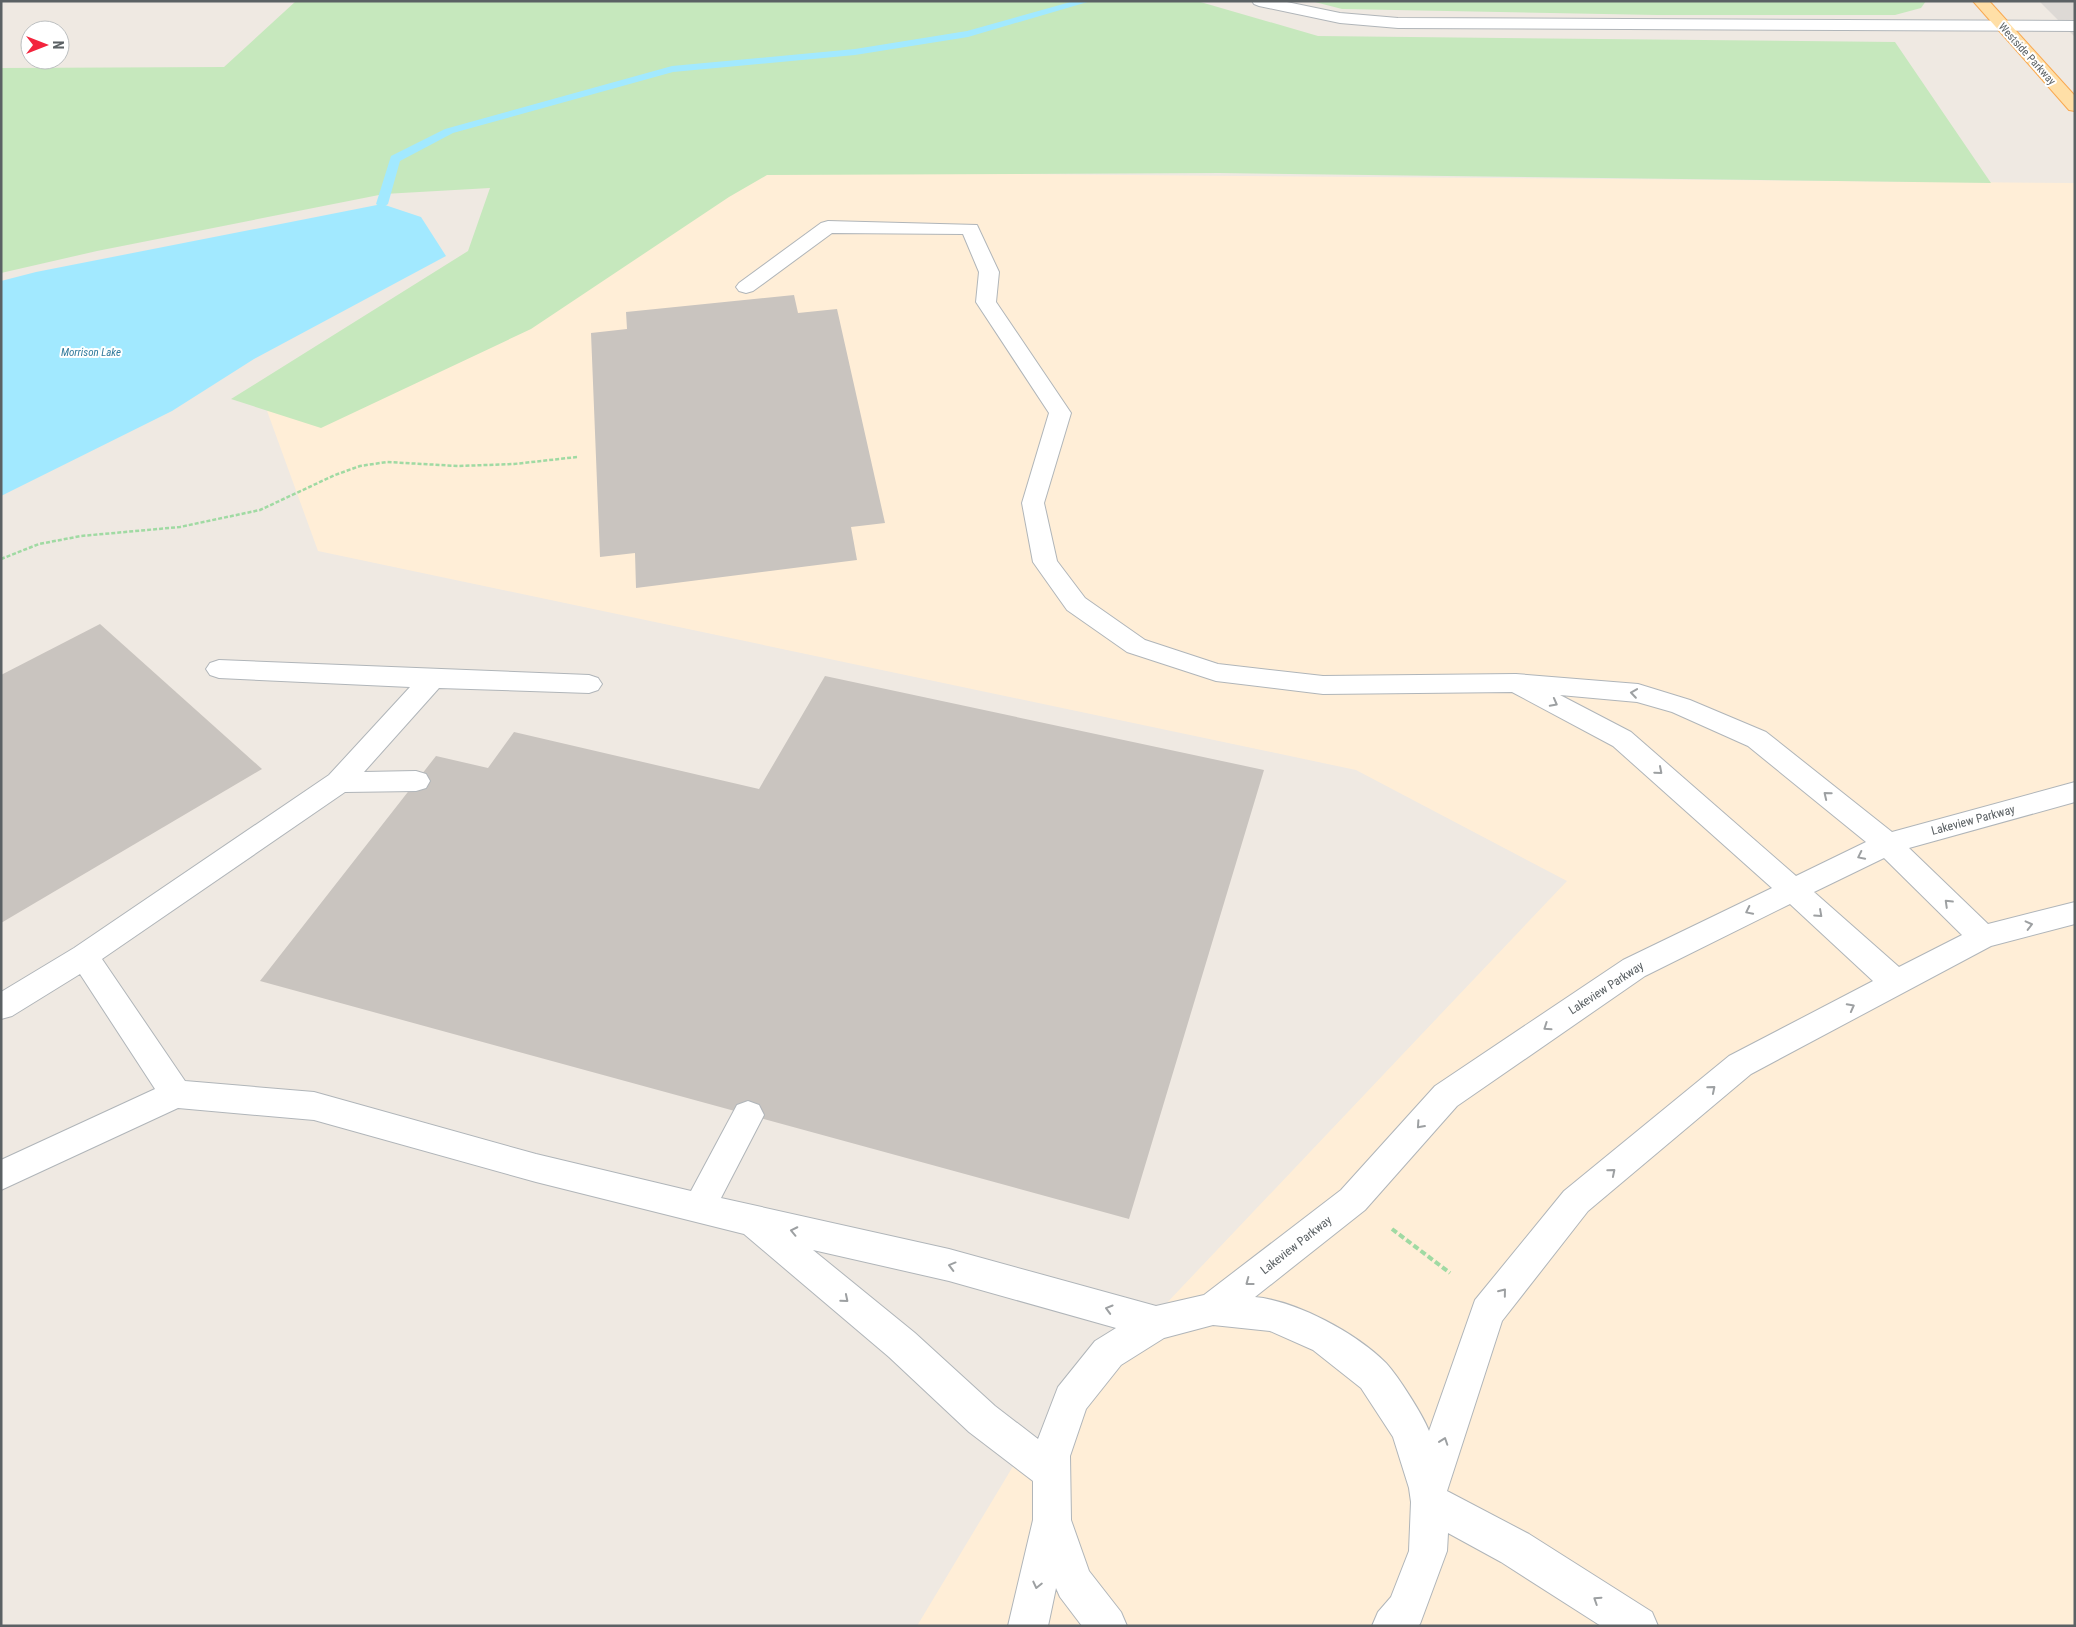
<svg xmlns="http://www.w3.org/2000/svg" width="2076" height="1627" font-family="'Roboto Condensed',sans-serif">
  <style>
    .commercial { fill: #ffeed7 }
    .industrial { fill: #ddd9d5 }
    .green { fill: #c6e8bd }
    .water { fill: #a2e9ff }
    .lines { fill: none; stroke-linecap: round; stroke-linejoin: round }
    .stream { fill: #a2e9ff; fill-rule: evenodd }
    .building { fill: #c9c4bf }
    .minor-casing { stroke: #b0b5b9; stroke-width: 2 }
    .major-casing { stroke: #f9a850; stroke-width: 2 }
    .path-far1 { stroke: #a0daa3; stroke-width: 2.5; stroke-dasharray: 4 2; stroke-linecap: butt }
    .path { stroke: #a0daa3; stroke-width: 4; stroke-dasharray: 6 3; stroke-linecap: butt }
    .minor { fill: #fff; fill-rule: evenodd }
    .major { fill: #ffdfa7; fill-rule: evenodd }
    .oneway { stroke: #9da0a2 }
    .labels { text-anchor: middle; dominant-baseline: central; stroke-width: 4; stroke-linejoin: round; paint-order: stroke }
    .far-street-label { font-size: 11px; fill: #5b6164; stroke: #fff }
    .far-water-label { font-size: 11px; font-style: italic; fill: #327b9c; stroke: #fff }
    .street-label { font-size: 12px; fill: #5b6164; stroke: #fff }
  </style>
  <rect width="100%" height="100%" fill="#efe9e2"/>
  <path class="commercial" d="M785,172l1290,11v1443h-1158l98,-163 552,-582 -211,-111 -1038,-219 -56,-154 282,-163 -54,-46z"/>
  <path class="industrial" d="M2039,1h36v36z"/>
  <g class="green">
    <path d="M296,1h901l121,35 577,6 96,141 -772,-10 -452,2 -38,22 -198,132 -210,99 -90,-29 237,-148 22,-63 -106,6 -287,57 -96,22v-205l223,-1z"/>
    <path d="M1311,1h615l-5,7 -26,7h-238l-315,-6z"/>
  </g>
  <path class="water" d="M382,204l39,13 25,39 -192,103 -82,52 -171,85v-215l35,-9z"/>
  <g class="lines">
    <path class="stream" d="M1074,1h17l-123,36 -113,18 -182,17 -220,61 -53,28 -12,43 -6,4 -6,-4 15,-48 54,-27 227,-63 183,-17 112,-18z"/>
  </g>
  <g class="building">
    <path d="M794,295l4,18 39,-4 48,214 -34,4 6,33 -221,28 -1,-35 -35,4 -9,-224 36,-4 -1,-17z"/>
    <path d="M100,624l162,145 -261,154v-248z"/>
    <path d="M825,676l439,94 -135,449 -869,-238 176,-225 52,12 26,-36 245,57z"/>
  </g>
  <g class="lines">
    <g class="minor-casing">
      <g id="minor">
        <path d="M1252,1h30l58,12 58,5 677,3v10l-677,-3 -58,-5 -81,-17 -5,-2z"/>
        <path d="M828,221l149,4 22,47 -3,30 75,111 -27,90 13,58 28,37 60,42 73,24 105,12 193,-2 122,10 52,16 76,32 126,100 183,-50v20l-166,46 79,76 87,-22v22l-84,22 -240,128 -163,137 -86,110 -55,170 82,43 123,78 6,14h-57l-100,-64 -53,-29 -1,18 -27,73 -2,2h-46l6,-14 13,-15 18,-46 2,-49 -2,-14 -16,-51 -32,-49 -48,-38 -43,-19 -57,-6 -49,13 -43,27 -35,44 -16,47 1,64 18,51 32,41 6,14h-45l-22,-29 -4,-9 -8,38h-40l25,-106v-39l-64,-49 -80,-75 -145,-123 -208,-52 -222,-62 -136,-12 -177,82v-30l154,-71 -75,-115 -68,42 -11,3v-27l73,-44 255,-173 81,-88 -191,-9 -9,-3 -4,-6 4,-6 9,-3 370,15 9,3 4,6 -4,6 -9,3 -150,-5 -75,84 52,-1 10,3 4,7 -4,7 -10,3 -71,1 -243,167 83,122 129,11 222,62 155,37 46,-86 11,-4 11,4 5,10 -43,83 228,51 207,57 48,-11 137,-105 94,-104 188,-126 149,-72 -159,-142 -101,-54 -189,2 -107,-13 -89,-29 -60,-42 -34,-48 -11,-59 27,-90 -73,-111 3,-30 -16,-38 -131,-1 -79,58 -7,2 -7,-2 -3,-4 3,-4 82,-60zM1560,695l77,7 35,10 76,34 118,96 -70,34 -165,-144zM1884,858l78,77 -63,32 -85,-75zM1790,904l83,77 -144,75 -165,135 -89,109 -46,131c-6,-16 -31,-55 -43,-68 -30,-30 -89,-62 -131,-66l110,-87 92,-104 188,-130zM813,1250l136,31 167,47 -21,13 -37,46 -20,52 -43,-33 -80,-73z"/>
      </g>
    </g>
    <g class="major-casing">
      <path id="major" d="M1973,1h16l86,95v15l-6,-1z"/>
    </g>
    <path class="path-far1" d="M1,559l38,-15 42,-8 99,-9 80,-17 75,-35 25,-9 27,-4 71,4 56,-2 63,-7"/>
    <path class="path" d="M1392,1229l58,44"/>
    <use href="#minor" class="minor"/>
    <use href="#major" class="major"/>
  </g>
  <defs><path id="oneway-chevron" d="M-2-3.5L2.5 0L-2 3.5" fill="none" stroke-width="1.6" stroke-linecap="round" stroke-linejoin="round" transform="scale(1.25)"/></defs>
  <g class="oneway">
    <use href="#oneway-chevron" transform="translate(1634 693) rotate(-172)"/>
    <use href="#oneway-chevron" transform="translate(1554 703) rotate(28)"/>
    <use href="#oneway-chevron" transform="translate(1659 771) rotate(41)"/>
    <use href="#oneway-chevron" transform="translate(1827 795) rotate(-141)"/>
    <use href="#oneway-chevron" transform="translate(1861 856) rotate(154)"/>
    <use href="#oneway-chevron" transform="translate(1948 903) rotate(-136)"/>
    <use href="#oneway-chevron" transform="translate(1749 911) rotate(154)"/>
    <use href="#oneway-chevron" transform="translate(1819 914) rotate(42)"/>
    <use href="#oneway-chevron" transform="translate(2029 925) rotate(-14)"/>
    <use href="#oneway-chevron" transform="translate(1851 1007) rotate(-28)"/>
    <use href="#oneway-chevron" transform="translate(1547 1027) rotate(146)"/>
    <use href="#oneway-chevron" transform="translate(1712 1089) rotate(-40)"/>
    <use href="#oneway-chevron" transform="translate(1420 1125) rotate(132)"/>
    <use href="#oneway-chevron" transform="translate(1612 1172) rotate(-40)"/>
    <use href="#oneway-chevron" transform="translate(794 1231) rotate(-168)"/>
    <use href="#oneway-chevron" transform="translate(952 1266) rotate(-165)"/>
    <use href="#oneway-chevron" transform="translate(1249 1282) rotate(143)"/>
    <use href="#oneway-chevron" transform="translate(1503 1292) rotate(-51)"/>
    <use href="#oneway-chevron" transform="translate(845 1299) rotate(40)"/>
    <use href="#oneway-chevron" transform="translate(1109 1309) rotate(-164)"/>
    <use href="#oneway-chevron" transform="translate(1444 1441) rotate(-71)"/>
    <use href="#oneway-chevron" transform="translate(1037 1585) rotate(103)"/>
    <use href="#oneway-chevron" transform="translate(1597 1600) rotate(-147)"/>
  </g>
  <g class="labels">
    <g class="far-street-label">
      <text transform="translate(2027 54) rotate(48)">Westside Parkway</text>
    </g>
    <g class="far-water-label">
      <text x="91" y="352">Morrison Lake</text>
    </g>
    <g class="street-label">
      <text transform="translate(1973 820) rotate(-15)">Lakeview Parkway</text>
      <text transform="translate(1606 988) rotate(-33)">Lakeview Parkway</text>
      <text transform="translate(1296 1245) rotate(-38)">Lakeview Parkway</text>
    </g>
  </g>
  <rect width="2076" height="1627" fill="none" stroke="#5b6164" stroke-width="5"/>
  <g transform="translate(45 45) rotate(90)"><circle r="24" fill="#ffffff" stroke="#bdc0c1"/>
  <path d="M0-4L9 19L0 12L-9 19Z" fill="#f3243d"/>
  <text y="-8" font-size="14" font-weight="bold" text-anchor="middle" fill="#5b6164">N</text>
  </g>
</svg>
